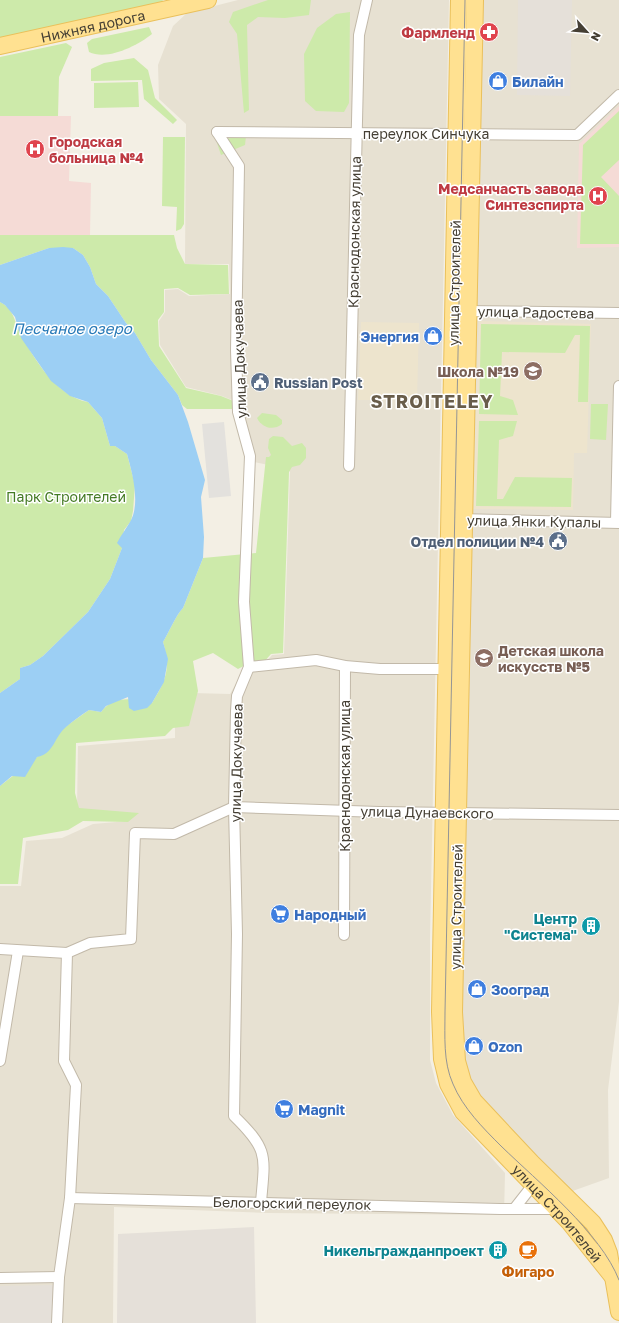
<svg xmlns="http://www.w3.org/2000/svg" width="619" height="1323" font-family="'Golos Text',sans-serif">
  <style>
    .residential { fill: #e7e1d2 }
    .industrial { fill: #e5e0d9 }
    .education { fill: #ede4cd }
    .medical { fill: #f5dbd6 }
    .green { fill: #cdeaaa }
    .parking { fill: #e3e1dd }
    .water { fill: #9ccff4 }
    .lines { fill: none; stroke-linecap: round; stroke-linejoin: round }
    .street-casing { stroke: #c2b9a9; stroke-width: 12 }
    .primary-casing { stroke: #eac05b; stroke-width: 18 }
    .street { stroke: #fff; stroke-width: 10 }
    .primary { stroke: #ffe191; stroke-width: 16 }
    .tram { stroke: #959595; stroke-width: 1 }
    .labels { text-anchor: middle; dominant-baseline: central; stroke-width: 3; stroke-linejoin: round; paint-order: stroke }
    .street-label { font-size: 14px; fill: #453f34; stroke: #fff }
    .health-label { font-size: 14px; font-weight: bold; fill: #be3a42; stroke: #fff; text-anchor: end }
    .shop-label { font-size: 14px; font-weight: bold; fill: #366cbe; stroke: #fff; text-anchor: start }
    .education-label { font-size: 14px; font-weight: bold; fill: #785e54; stroke: #fff; text-anchor: end }
    .service-label { font-size: 14px; font-weight: bold; fill: #4e5e75; stroke: #fff; text-anchor: start }
    .park-label { font-size: 14px; fill: #447a24; stroke: #fff }
    .culture-label { font-size: 14px; font-weight: bold; fill: #0d838f; stroke: #fff; text-anchor: end }
    .food-label { font-size: 14px; font-weight: bold; fill: #c56008; stroke: #fff }
    .water-label { font-size: 15px; font-style: italic; fill: #2779b7; stroke: #fff }
    .district-label { font-size: 18px; font-weight: bold; letter-spacing: 1px; fill: #695d4a; stroke: #fff }
  </style>
  <rect width="100%" height="100%" fill="#f3efe4"/>
  <g class="residential">
    <path d="M238,0h211l-19,939v121l6,23 17,32 52,58 -1,42 -236,-2 -154,-6 -1,116h-113v-437h21l5,-45 36,-3 31,-14 35,-3 -51,-12 1,-63 97,-8v-14l17,-31 38,1 16,-28 19,-3 7,-8 12,-1 6,-182 -2,-3 -34,-7 -17,-60 -15,-6 -36,-9 -26,-42 -1,-24 6,-9v-22l13,-1 11,7 41,-2 -1,-30h-44l1,-140 -27,-25 -1,-34 15,-39 14,-13z"/>
    <path d="M479,0h140v1001l-11,89 1,88 -42,15 -80,-80 -29,-53z"/>
  </g>
  <g class="industrial">
    <path d="M518,0h54l-2,96 -53,-1z"/>
    <path d="M254,1227l2,96h-139l1,-89z"/>
    <path d="M57,1285l-3,38h-54v-37z"/>
  </g>
  <g class="education">
    <path d="M479,321l112,3 -4,129h-13l-1,57 -100,-1z"/>
    <path d="M361,322l58,1 -2,77h-59z"/>
  </g>
  <g class="medical">
    <path d="M619,106v141l-42,1 2,-104z"/>
    <path d="M0,116h71l-2,65 22,2 -1,52h-90z"/>
  </g>
  <g class="green">
    <path d="M0,0h163l-3,5 -160,35z"/>
    <path d="M268,0h43l-2,15 -24,3 -27,-1 -11,8 2,85 -5,3 -7,-79 -8,-12 4,-10z"/>
    <path d="M350,12l-1,91 -5,9 -28,-1 -11,-10 -1,-47 13,-26 19,-14z"/>
    <path d="M149,27l3,7c-15,12 -45,27 -63,18l-2,-9 5,-4z"/>
    <path d="M66,43l6,4 -13,30 -1,39h-58v-59z"/>
    <path d="M134,58l14,12 7,28 22,22 -4,4 -29,-25 -2,-19 -51,1v-12l13,-6z"/>
    <path d="M138,82l1,25 -45,1v-25z"/>
    <path d="M619,111v49l-18,17 18,19v48h-39l3,-99z"/>
    <path d="M246,136l-1,9 -24,10 -5,-15z"/>
    <path d="M163,137h22l-1,87 -3,5 -5,2 1,-24 -15,-1z"/>
    <path d="M0,235h174l3,13 8,16 43,1 1,29 -39,1 -12,-7 -14,1v23l-6,8 1,26 27,42 35,8 15,6 -1,7h-48l-5,-4 -4,-10 -27,-35 -16,-27 -9,-10 -18,-27 -12,-12 -6,-17 -7,-12 -10,-7h-24l-49,17z"/>
    <path d="M0,302c13,6 14,18 20,30 13,26 37,65 68,70l14,16 8,28h5l12,8 8,31 -2,26 -2,10 -7,9 -2,18 -12,31 -22,33 -45,44 -13,9 -10,3v11l-20,14z"/>
    <path d="M481,324l109,2 -2,76h-10l2,-67h-5l-10,18 -63,-1 -2,44 13,4 5,15 -39,-1z"/>
    <path d="M591,404h17l-2,36 -16,-1z"/>
    <path d="M262,413l14,2 6,5v4c-9,7 -20,4 -25,-6z"/>
    <path d="M479,421h38l-4,15 -14,4 -2,59h6l12,-22 57,1 -1,29 -95,-1z"/>
    <path d="M273,436l10,1 9,9 10,-3 4,5v10l-6,7 -8,2 -3,5 -6,181 -12,1 -7,8 -11,-1 -15,8 -25,-16 -20,8 5,30 -9,35 -16,2 -8,8 -89,7 -1,50 4,15 60,5 -11,9 -45,-1 -15,9 -45,8 -5,46h-18v-98l37,-29 28,-30 24,-17 12,2c13,-18 33,-13 51,-9 14,-23 19,-33 11,-61 6,-10 13,-27 20,-34l20,-50 53,-5 10,-96h3l2,-2 -3,-7 1,-9z"/>
  </g>
  <path class="parking" d="M224,422l7,74 -22,2 -7,-74z"/>
  <path class="water" d="M63,247l10,1 10,7 7,12 6,17 12,12 18,27 9,10 16,27 27,35 10,27 17,58 -4,17 3,40 -1,21 -20,50c-7,7 -14,24 -20,34l5,17 -4,23 -12,21 -5,5 -13,3 -5,-3 -1,-11 -22,9 -5,6 -12,-2c-8,5 -16,11 -23,17 -12,10 -12,27 -29,30l-12,20 -13,-1 -12,10v-93l20,-14v-11l10,-3 13,-9 45,-44 22,-33 12,-31 -5,-5c4,-8 9,-14 13,-21 11,-18 2,-50 -3,-68l-12,-8h-5l-8,-28 -14,-16 -18,-6 -19,-15 -30,-43 -6,-21 -10,-12 -5,-3v-37l49,-17z"/>
  <g class="lines">
    <g class="street-casing">
      <g id="street">
        <path d="M217,132l22,34 -3,184 2,62 12,44 -6,146 5,65 -12,29 -1,15 -2,96 3,127 -3,182c35,34 31,40 27,86"/>
        <path d="M217,132l360,3 42,-40"/>
        <path d="M463,311l156,2"/>
        <path d="M349,466l10,-431 8,-35"/>
        <path d="M459,519l160,4"/>
        <path d="M616,522l3,-136"/>
        <path d="M249,667l67,-7 29,6 35,3h72"/>
        <path d="M344,935l1,-269"/>
        <path d="M0,949l67,4"/>
        <path d="M0,1061l18,-110"/>
        <path d="M70,1198l430,11h58"/>
        <path d="M514,1209l22,-28"/>
        <path d="M0,1278l59,-1"/>
        <path d="M57,1323l2,-46 11,-79 6,-113 -12,-24 3,-108 23,-10 41,-4 4,-106 39,1 60,-27 145,5 240,3"/>
      </g>
    </g>
    <g class="primary-casing">
      <g id="primary">
        <path id="s1" d="M459,0l-19,1012 2,47 6,25 15,28 106,110 43,54"/>
        <path d="M475,0l-17,813 -4,199 3,49 6,21 11,19 58,62 61,60 11,17 5,13 10,59"/>
        <path id="s2" d="M0,46l208,-46"/>
      </g>
    </g>
    <use href="#street" class="street"/>
    <use href="#primary" class="primary"/>
    <path class="tram" d="M465,0l-20,1012c0,24 -2,50 8,72 10,24 30,44 48,62 37,36 100,87 118,134"/>
  </g>
  <defs>
    <g id="pharmacy-disc" transform="scale(1)"><circle r="9.5" fill="#e0444e" stroke="#fff"/><path d="M-2-6h4v4h4v4h-4v4h-4v-4h-4v-4h4Z" fill="#fff"/></g>
    <g id="shop-disc" transform="scale(1)"><circle r="9.5" fill="#3f7fe0" stroke="#fff"/><path d="M-5-2.5h2.3a2.7 3.5 0 0 1 5.4 0H5L5.5 6h-11ZM-1.5-2.5h3a1.5 2.3 0 0 0-3 0Z" fill="#fff"/></g>
    <g id="hospital-disc" transform="scale(1)"><circle r="9.5" fill="#e0444e" stroke="#fff"/><path d="M-5-5h3v3.5h4V-5h3V5h-3V1.5h-4V5h-3Z" fill="#fff"/></g>
    <g id="school-disc" transform="scale(1)"><circle r="9.5" fill="#8d6e63" stroke="#fff"/><path d="M0-5L7-2L0 1L-7-2ZM-4 1L0 2.5L4 1V4Q0 6-4 4Z" fill="#fff"/></g>
    <g id="civic-disc" transform="scale(1)"><circle r="9.5" fill="#5c6f8a" stroke="#fff"/><path d="M-.6-6.5H3V-4.5H.6V-3L4-1V1h2V6H-6V1h2V-1L-.6-3ZM-1.2 2.5V6h2.4V2.5Z" fill="#fff"/></g>
    <g id="supermarket-disc" transform="scale(1)"><circle r="9.5" fill="#3f7fe0" stroke="#fff"/><path d="M-6-5.5h2.5l.6 2H6L4.5 2H-2.5L-4.4-4H-6ZM-1.5 3.2a1.3 1.3 0 1 0 .1 0ZM3 3.2a1.3 1.3 0 1 0 .1 0Z" fill="#fff"/></g>
    <g id="building-disc" transform="scale(1)"><circle r="9.5" fill="#0f9aa8" stroke="#fff"/><path d="M-4-6H4V6H1V3H-1V6H-4ZM-2.5-4.3h1.7v1.8h-1.7ZM.8-4.3h1.7v1.8H.8ZM-2.5-1h1.7V.8h-1.7ZM.8-1h1.7V.8H.8Z" fill="#fff"/></g>
    <g id="cafe-disc" transform="scale(1)"><circle r="9.5" fill="#e8710a" stroke="#fff"/><path d="M-5.5-4.5H6V0H3Q3 3.5 0 3.5H-2.5Q-5.5 3.5-5.5 0ZM3-3.2v2h1.7v-2ZM-6 4.5H4V6H-6Z" fill="#fff"/></g>
  </defs>
  <g fill-rule="evenodd">
    <use href="#pharmacy-disc" x="489" y="32"/>
    <use href="#shop-disc" x="498" y="81"/>
    <use href="#hospital-disc" x="35" y="149"/>
    <use href="#hospital-disc" x="598" y="196"/>
    <use href="#shop-disc" x="433" y="336"/>
    <use href="#school-disc" x="533" y="371"/>
    <use href="#civic-disc" x="260" y="382"/>
    <use href="#civic-disc" x="558" y="541"/>
    <use href="#school-disc" x="484" y="658"/>
    <use href="#supermarket-disc" x="280" y="914"/>
    <use href="#building-disc" x="591" y="926"/>
    <use href="#shop-disc" x="477" y="989"/>
    <use href="#shop-disc" x="474" y="1046"/>
    <use href="#supermarket-disc" x="284" y="1109"/>
    <use href="#building-disc" x="498" y="1250"/>
    <use href="#cafe-disc" x="528" y="1250"/>
  </g>
  <g class="labels">
    <g class="street-label">
      <text stroke="none"><textPath href="#s2" startOffset="95">Нижняя дорога</textPath></text>
      <text x="426" y="133">переулок Синчука</text>
      <text transform="translate(354 232) rotate(-89)">Краснодонская улица</text>
      <text transform="translate(454 283) rotate(-89)">улица Строителей</text>
      <text transform="translate(536 312) rotate(1)">улица Радостева</text>
      <text transform="translate(239 359) rotate(-92)">улица Докучаева</text>
      <text transform="translate(534 521) rotate(1)">улица Янки Купалы</text>
      <text transform="translate(236 763) rotate(-89)">улица Докучаева</text>
      <text transform="translate(344 776) rotate(-90)">Краснодонская улица</text>
      <text transform="translate(427 812) rotate(1)">улица Дунаевского</text>
      <text transform="translate(456 907) rotate(-89)">улица Строителей</text>
      <text transform="translate(292 1203) rotate(1)">Белогорский переулок</text>
      <text stroke="none"><textPath href="#s1" startOffset="1255">улица Строителей</textPath></text>
    </g>
    <g class="health-label">
      <text x="475" y="32">Фармленд</text>
      <text x="49" y="141" text-anchor="start">Городская<tspan x="49" dy="16">больница №4</tspan></text>
      <text x="584" y="188">Медсанчасть завода<tspan x="584" dy="16">Синтезспирта</tspan></text>
    </g>
    <g class="shop-label">
      <text x="512" y="81">Билайн</text>
      <text x="419" y="336" text-anchor="end">Энергия</text>
      <text x="294" y="914">Народный</text>
      <text x="491" y="989">Зооград</text>
      <text x="488" y="1046">Ozon</text>
      <text x="298" y="1109">Magnit</text>
    </g>
    <g class="education-label">
      <text x="519" y="371">Школа №19</text>
      <text x="498" y="650" text-anchor="start">Детская школа<tspan x="498" dy="16">искусств №5</tspan></text>
    </g>
    <g class="service-label">
      <text x="274" y="382">Russian Post</text>
      <text x="544" y="541" text-anchor="end">Отдел полиции №4</text>
    </g>
    <g class="park-label">
      <text x="66" y="496">Парк Строителей</text>
    </g>
    <g class="culture-label">
      <text x="577" y="918">Центр<tspan x="577" dy="16">"Система"</tspan></text>
      <text x="484" y="1250">Никельгражданпроект</text>
    </g>
    <g class="food-label">
      <text x="528" y="1271">Фигаро</text>
    </g>
    <g class="water-label">
      <text x="72" y="328">Песчаное озеро</text>
    </g>
    <g class="district-label">
      <text x="432" y="401">STROITELEY</text>
    </g>
  </g>
  <g transform="translate(587 32) rotate(117)" stroke="#ffffff" stroke-width="3" paint-order="stroke">
  <path d="M0-3L7 15L0 10L-7 15Z" fill="#453f34"/>
  <text y="-6" font-size="11" font-weight="bold" text-anchor="middle" fill="#453f34">N</text>
  </g>
</svg>
